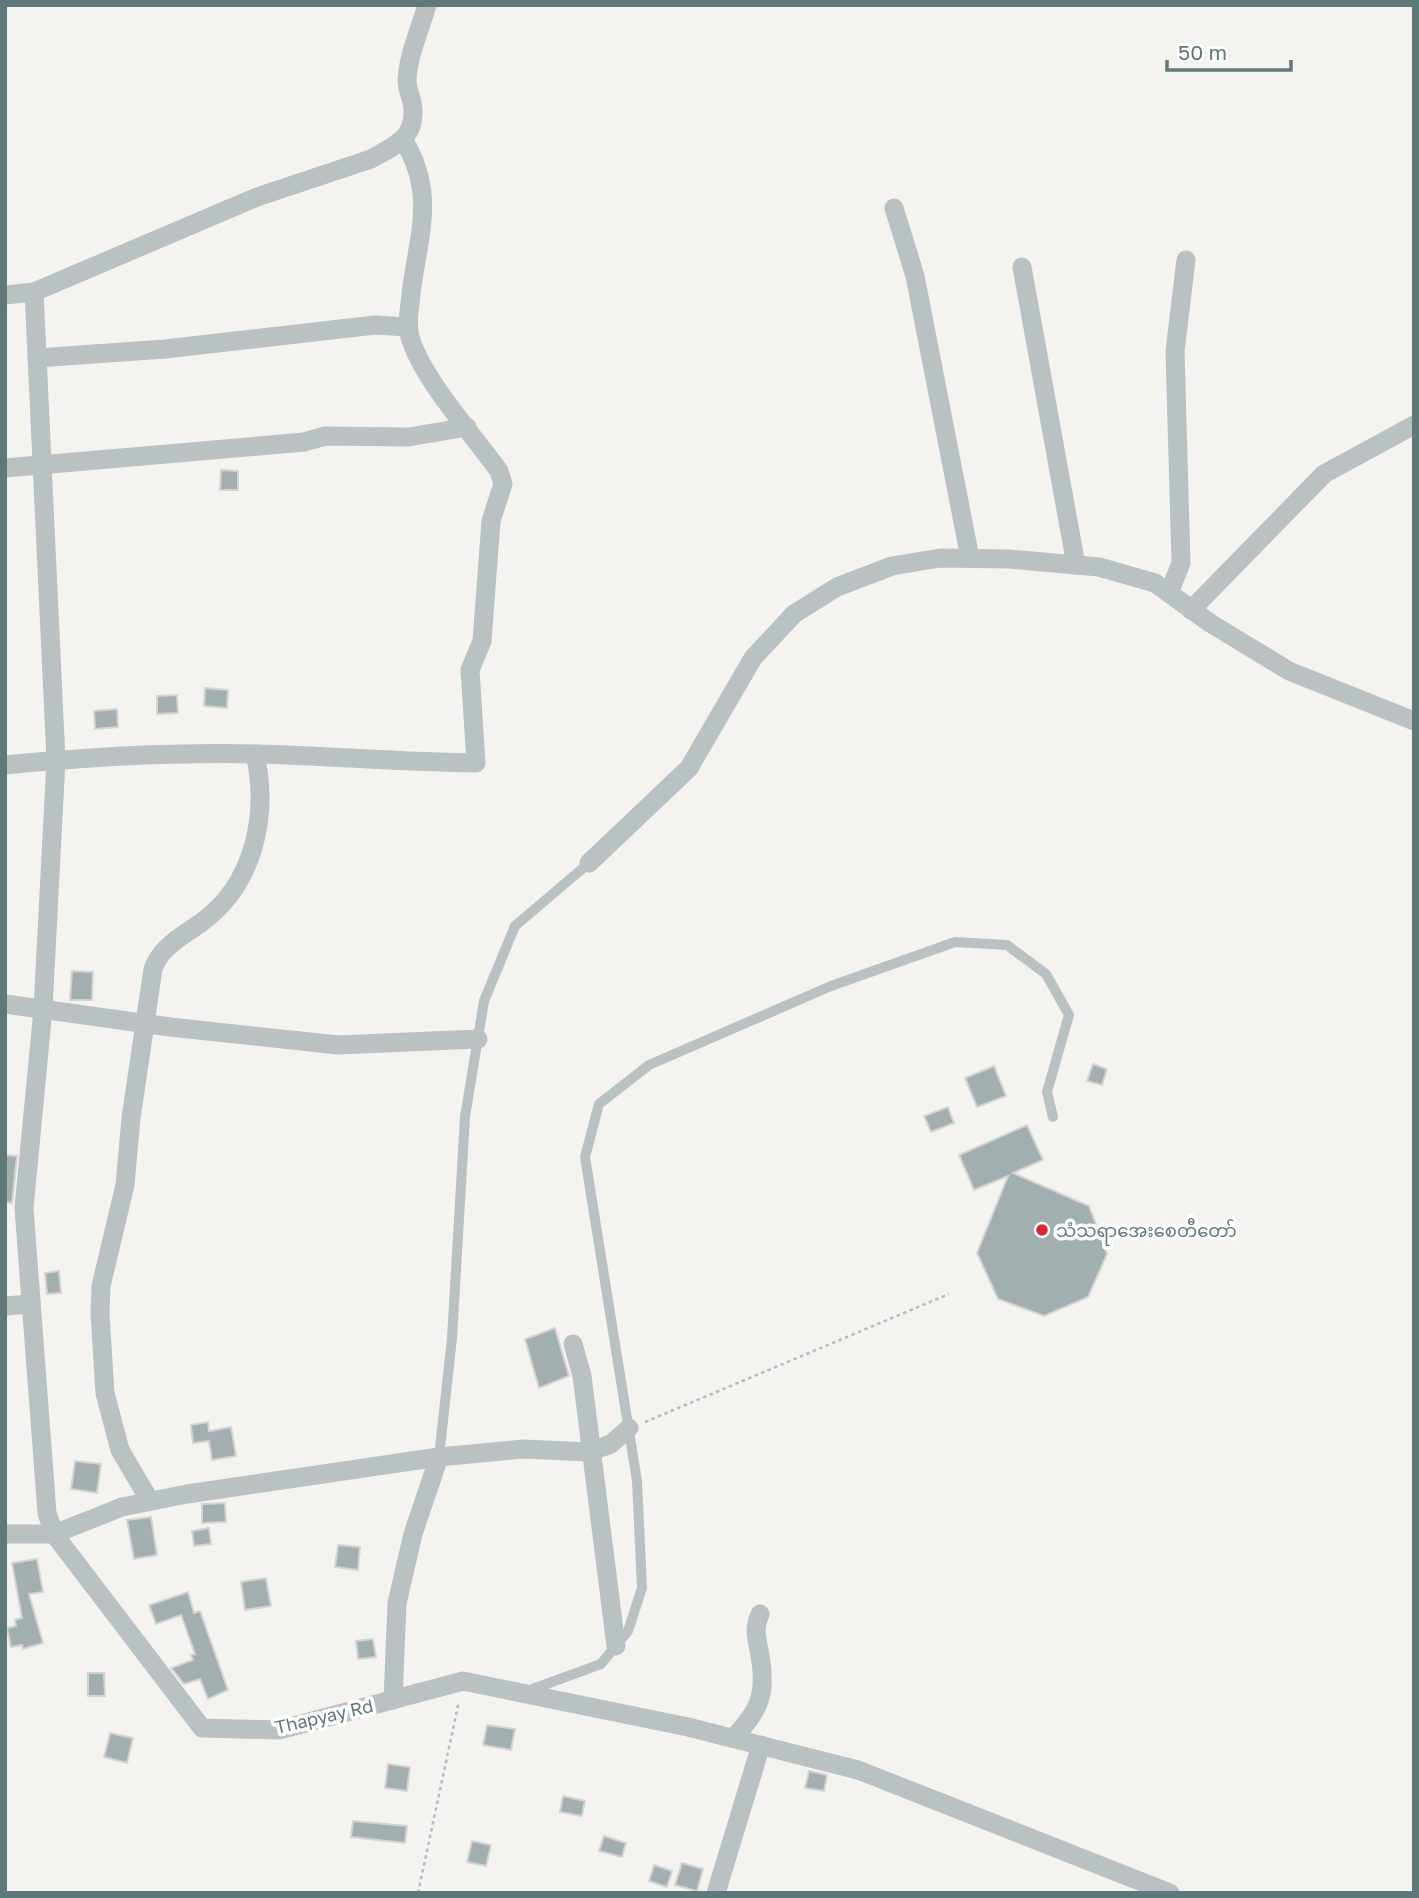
<svg xmlns="http://www.w3.org/2000/svg" width="1419" height="1898" font-family="'Golos Text','Noto Sans Myanmar',sans-serif">
  <style>
    .building { fill: #a1afb0; stroke: #d5d4d3; stroke-width: 2 }
    .lines { fill: none; stroke-linecap: round; stroke-linejoin: round }
    .path { stroke: #b7bbbc; stroke-width: 2.5; stroke-dasharray: 3.5 3.5; stroke-linecap: butt }
    .service { stroke: #bac1c2; stroke-width: 10 }
    .minor { stroke: #bac1c2; stroke-width: 19 }
    .poi-dot { fill: #df2535; stroke: #fff; stroke-width: 2.5 }
    .labels { text-anchor: middle; dominant-baseline: central; stroke-width: 7; stroke-linejoin: round; paint-order: stroke }
    .poi-label { font-size: 18px; fill: #5f787a; stroke: #fff; text-anchor: start }
    .street-label { font-size: 18px; fill: #5f787a; stroke: #fff }
  </style>
  <rect width="100%" height="100%" fill="#f4f3f0"/>
  <g class="building">
    <path d="M221,470l17,1v19h-18z"/>
    <path d="M205,688l23,2 -1,18 -23,-2z"/>
    <path d="M177,695l1,18 -21,1v-18z"/>
    <path d="M117,709l1,18 -23,2 -1,-18z"/>
    <path d="M72,971l21,1 -1,28h-22z"/>
    <path d="M1093,1064l14,5 -5,16 -15,-4z"/>
    <path d="M994,1066l12,30 -29,11 -12,-29z"/>
    <path d="M948,1107l6,16 -23,9 -7,-16z"/>
    <path d="M1027,1125l16,35 -30,13 76,33 18,48 -19,43 -44,19 -46,-17 -21,-46 31,-77 -34,14 -15,-35z"/>
    <path d="M5,1155l12,1 -5,47 -7,-1z"/>
    <path d="M59,1271l2,22 -14,1 -2,-21z"/>
    <path d="M555,1328l14,48 -30,12 -14,-49z"/>
    <path d="M208,1422l1,9 22,-4 5,29 -24,4 -3,-19 -16,2 -2,-18z"/>
    <path d="M75,1461l26,3 -4,29 -26,-4z"/>
    <path d="M225,1503l1,19 -24,1v-19z"/>
    <path d="M151,1517l6,38 -23,4 -7,-39z"/>
    <path d="M209,1528l2,16 -17,2 -2,-15z"/>
    <path d="M338,1545l22,2 -2,23 -23,-3z"/>
    <path d="M37,1559l6,33 -14,2 14,49 -20,6 -1,-4 -11,2 -4,-19 9,-2 -1,-6 7,-2 -10,-55z"/>
    <path d="M266,1578l5,28 -26,4 -4,-28z"/>
    <path d="M188,1592l6,21 6,-2 28,79 -20,9 -8,-20 -16,5 -13,-16 22,-8 -2,-5 4,-1 -14,-39 -25,9 -7,-19z"/>
    <path d="M373,1639l3,18 -18,2 -2,-18z"/>
    <path d="M88,1673h16l1,23h-17z"/>
    <path d="M487,1725l28,4 -4,21 -28,-5z"/>
    <path d="M110,1733l23,5 -6,25 -23,-6z"/>
    <path d="M388,1764l22,3 -3,24 -22,-3z"/>
    <path d="M809,1771l18,4 -3,16 -19,-3z"/>
    <path d="M563,1796l22,5 -3,15 -22,-4z"/>
    <path d="M353,1821l54,5 -2,17 -54,-6z"/>
    <path d="M604,1836l22,7 -4,14 -23,-6z"/>
    <path d="M472,1841l19,4 -5,21 -19,-4z"/>
    <path d="M682,1863l21,6 -6,22 -22,-6z"/>
    <path d="M654,1865l18,6 -5,16 -18,-6z"/>
  </g>
  <g class="lines">
    <g class="path">
      <path d="M645,1422l304,-128"/>
      <path d="M418,1893l41,-192"/>
    </g>
    <g class="service">
      <path d="M439,1457l13,-119 13,-221 19,-116 31,-75 74,-63"/>
      <path d="M530,1690l71,-26 27,-33 14,-43 -5,-107 -52,-324 14,-53 50,-39 182,-79 124,-44 52,3 39,29 23,41 -22,77 6,25"/>
    </g>
    <g class="minor">
      <path d="M894,208l21,68 55,282"/>
      <path d="M1022,267l54,298"/>
      <path d="M34,292l22,468 -13,249 -19,199 23,305 7,21 68,-27 65,-13 252,-37 84,-8 66,3 22,-8 18,-16"/>
      <path d="M5,295l29,-3 223,-95 114,-38c27,-15 47,-23 41,-57 -2,-7 -5,-14 -5,-22 1,-24 13,-51 20,-75"/>
      <path d="M37,358l128,-9 210,-24 33,2"/>
      <path d="M5,468l299,-26 21,-6 84,1 58,-10"/>
      <path d="M1169,593l12,-30 -6,-212 11,-91"/>
      <path d="M1191,610l133,-136 90,-49"/>
      <path d="M5,765c83,-8 169,-13 252,-11 73,2 146,8 219,9l-6,-93 12,-29 9,-120 12,-37 -4,-13c-25,-35 -78,-94 -89,-134 -4,-14 0,-29 1,-43 7,-59 26,-99 -8,-155"/>
      <path d="M589,863l100,-95 64,-110 41,-44 43,-27 55,-21 48,-8 69,1 90,8 56,16 55,40 79,48 125,50"/>
      <path d="M5,1004l165,23 168,18 140,-6"/>
      <path d="M5,1306l26,-2"/>
      <path d="M573,1344l9,32 34,270"/>
      <path d="M150,1501l-30,-51 -15,-57 -5,-80 1,-27 24,-101 6,-67 22,-149c8,-23 30,-33 49,-47 52,-38 67,-107 53,-168"/>
      <path d="M5,1534h49l148,194 77,2 184,-49 225,46 170,43 312,123"/>
      <path d="M393,1700l4,-97 16,-69 26,-77"/>
      <path d="M733,1738c29,-29 34,-47 26,-88 -3,-15 -5,-22 1,-36"/>
      <path d="M716,1893l45,-148"/>
    </g>
  </g>
  <circle class="poi-dot" cx="1042" cy="1230" r="7"/>
  <g class="labels">
    <g class="poi-label">
      <text x="1056" y="1230">သံသရာအေးစေတီတော်</text>
    </g>
    <g class="street-label">
      <text transform="translate(324 1716) rotate(-13)">Thapyay Rd</text>
    </g>
  </g>
  <rect width="1419" height="1898" fill="none" stroke="#5f787a" stroke-width="14"/>
  <path d="M1167 60v10h124v-10" fill="none" stroke="#5f787a" stroke-width="3.5"/>
  <text x="1178" y="60" font-size="21" fill="#5f787a" stroke="#ffffff" stroke-width="5" paint-order="stroke">50 m</text>
</svg>
